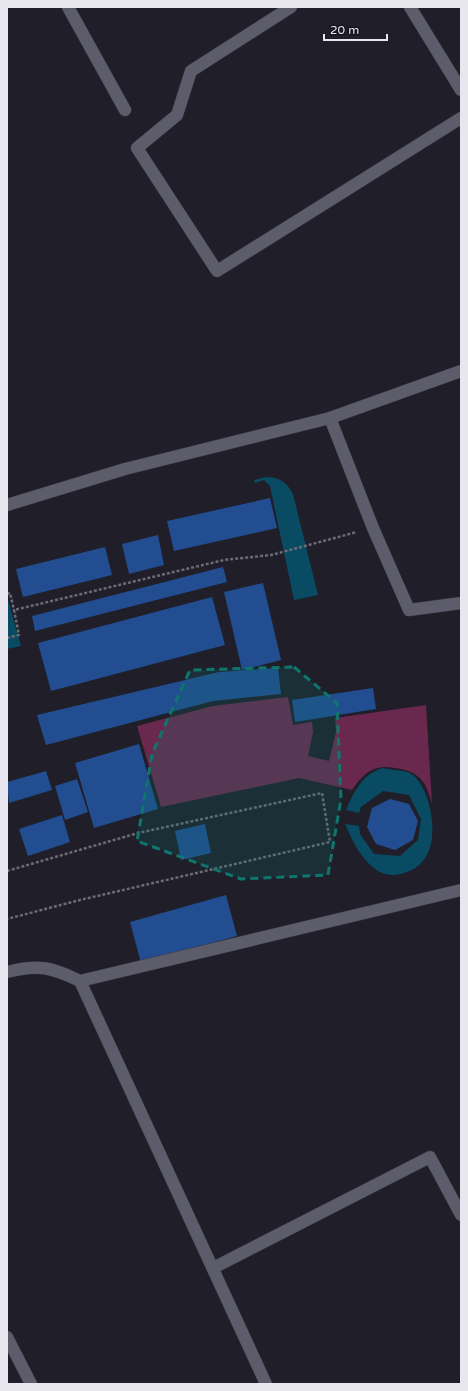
<svg xmlns="http://www.w3.org/2000/svg" width="468" height="1391" font-family="'Varela Round',sans-serif">
  <style>
    .green { fill: #6a284e }
    .water { fill: #094b63 }
    .building { fill: #224d90 }
    .lines { fill: none; stroke-linecap: round; stroke-linejoin: round }
    .service-casing { stroke: #3a3943; stroke-width: 13 }
    .minor-casing { stroke: #3a3943; stroke-width: 13 }
    .path { stroke: #6c6b75; stroke-width: 2.5; stroke-dasharray: 3 2; stroke-linecap: butt }
    .service { stroke: #5d5c6a; stroke-width: 12 }
    .minor { stroke: #5d5c6a; stroke-width: 12 }
    .marked { fill: #0f766e; fill-opacity: 0.2; stroke: #0f766e; stroke-width: 3; stroke-dasharray: 8 5; stroke-linejoin: round }
  </style>
  <rect width="100%" height="100%" fill="#1f1e29"/>
  <path class="green" d="M288,697l5,28 19,-3 1,10 -5,24 21,5 7,-29 -1,-14 91,-13 6,99c-6,-23 -13,-33 -37,-36 -22,-4 -31,5 -43,22l-53,-12 -138,29 -24,-81 76,-20z"/>
  <g class="water">
    <path d="M265,477c14,0 21,4 28,17l25,101 -24,5 -24,-114 -6,-6 -9,3 -1,-3z"/>
    <path d="M7,596l14,50 -14,3z"/>
    <path d="M383,768c8,2 20,2 27,5 10,6 15,19 18,28 8,27 8,63 -24,72 -8,3 -18,3 -26,-2 -17,-11 -25,-29 -33,-47l14,2 1,8 14,20 26,2 18,-16 3,-21 -12,-24 -26,-4 -22,16 -2,6 -13,-3c8,-18 16,-36 37,-42z"/>
  </g>
  <g class="building">
    <path d="M270,498l7,30 -103,23 -7,-30z"/>
    <path d="M158,535l6,30 -35,9 -7,-30z"/>
    <path d="M105,547l7,28 -89,22 -7,-28z"/>
    <path d="M223,567l4,15 -192,49 -3,-15z"/>
    <path d="M263,583l18,77 -39,10 -18,-78z"/>
    <path d="M212,597l13,48 -174,46 -13,-48z"/>
    <path d="M278,668l3,26 -68,7 -167,44 -9,-30 182,-43z"/>
    <path d="M373,688l3,21 -81,13 -3,-22z"/>
    <path d="M139,744l19,65 -64,19 -19,-65z"/>
    <path d="M46,771l6,19 -43,13 -2,-21z"/>
    <path d="M77,779l11,33 -23,8 -10,-34z"/>
    <path d="M390,799l19,5 9,17 -5,19 -18,10 -19,-6 -9,-17 5,-19z"/>
    <path d="M62,815l8,27 -42,14 -9,-27z"/>
    <path d="M205,824l6,29 -30,7 -6,-29z"/>
    <path d="M226,895l11,41 -96,27 -11,-41z"/>
  </g>
  <g class="lines">
    <g class="service-casing">
      <g id="service">
        <path d="M291,7l-100,64 -14,44 -40,33 80,123 244,-153"/>
        <path d="M410,7l51,83"/>
        <path d="M330,418l43,110 36,82 52,-7"/>
        <path d="M7,505l118,-36 205,-51 131,-47"/>
        <path d="M213,1268l217,-111 31,58"/>
      </g>
    </g>
    <g class="minor-casing">
      <g id="minor">
        <path d="M68,7l57,103"/>
        <path d="M7,972c32,-8 44,-5 73,9l381,-91"/>
        <path d="M80,981l186,403"/>
        <path d="M7,1337l24,47"/>
      </g>
    </g>
    <g class="path">
      <path d="M7,594l3,-1 4,17"/>
      <path d="M7,638l12,-3 -5,-25 210,-50 47,-5 86,-23"/>
      <path d="M7,871l131,-38 184,-40 8,49 -250,58 -73,19"/>
    </g>
    <use href="#service" class="service"/>
    <use href="#minor" class="minor"/>
  </g>
  <path class="marked" d="M294,667l43,36 4,96 -13,76 -87,4 -104,-38 15,-87 38,-84z"/>
  <rect width="468" height="1391" fill="none" stroke="#e8e7f0" stroke-width="16"/>
  <path d="M324 34v6h63v-6" fill="none" stroke="#e8e7f0" stroke-width="2"/>
  <text x="330" y="34" font-size="12" fill="#e8e7f0" stroke="#151420" stroke-width="3" paint-order="stroke">20 m</text>
</svg>
